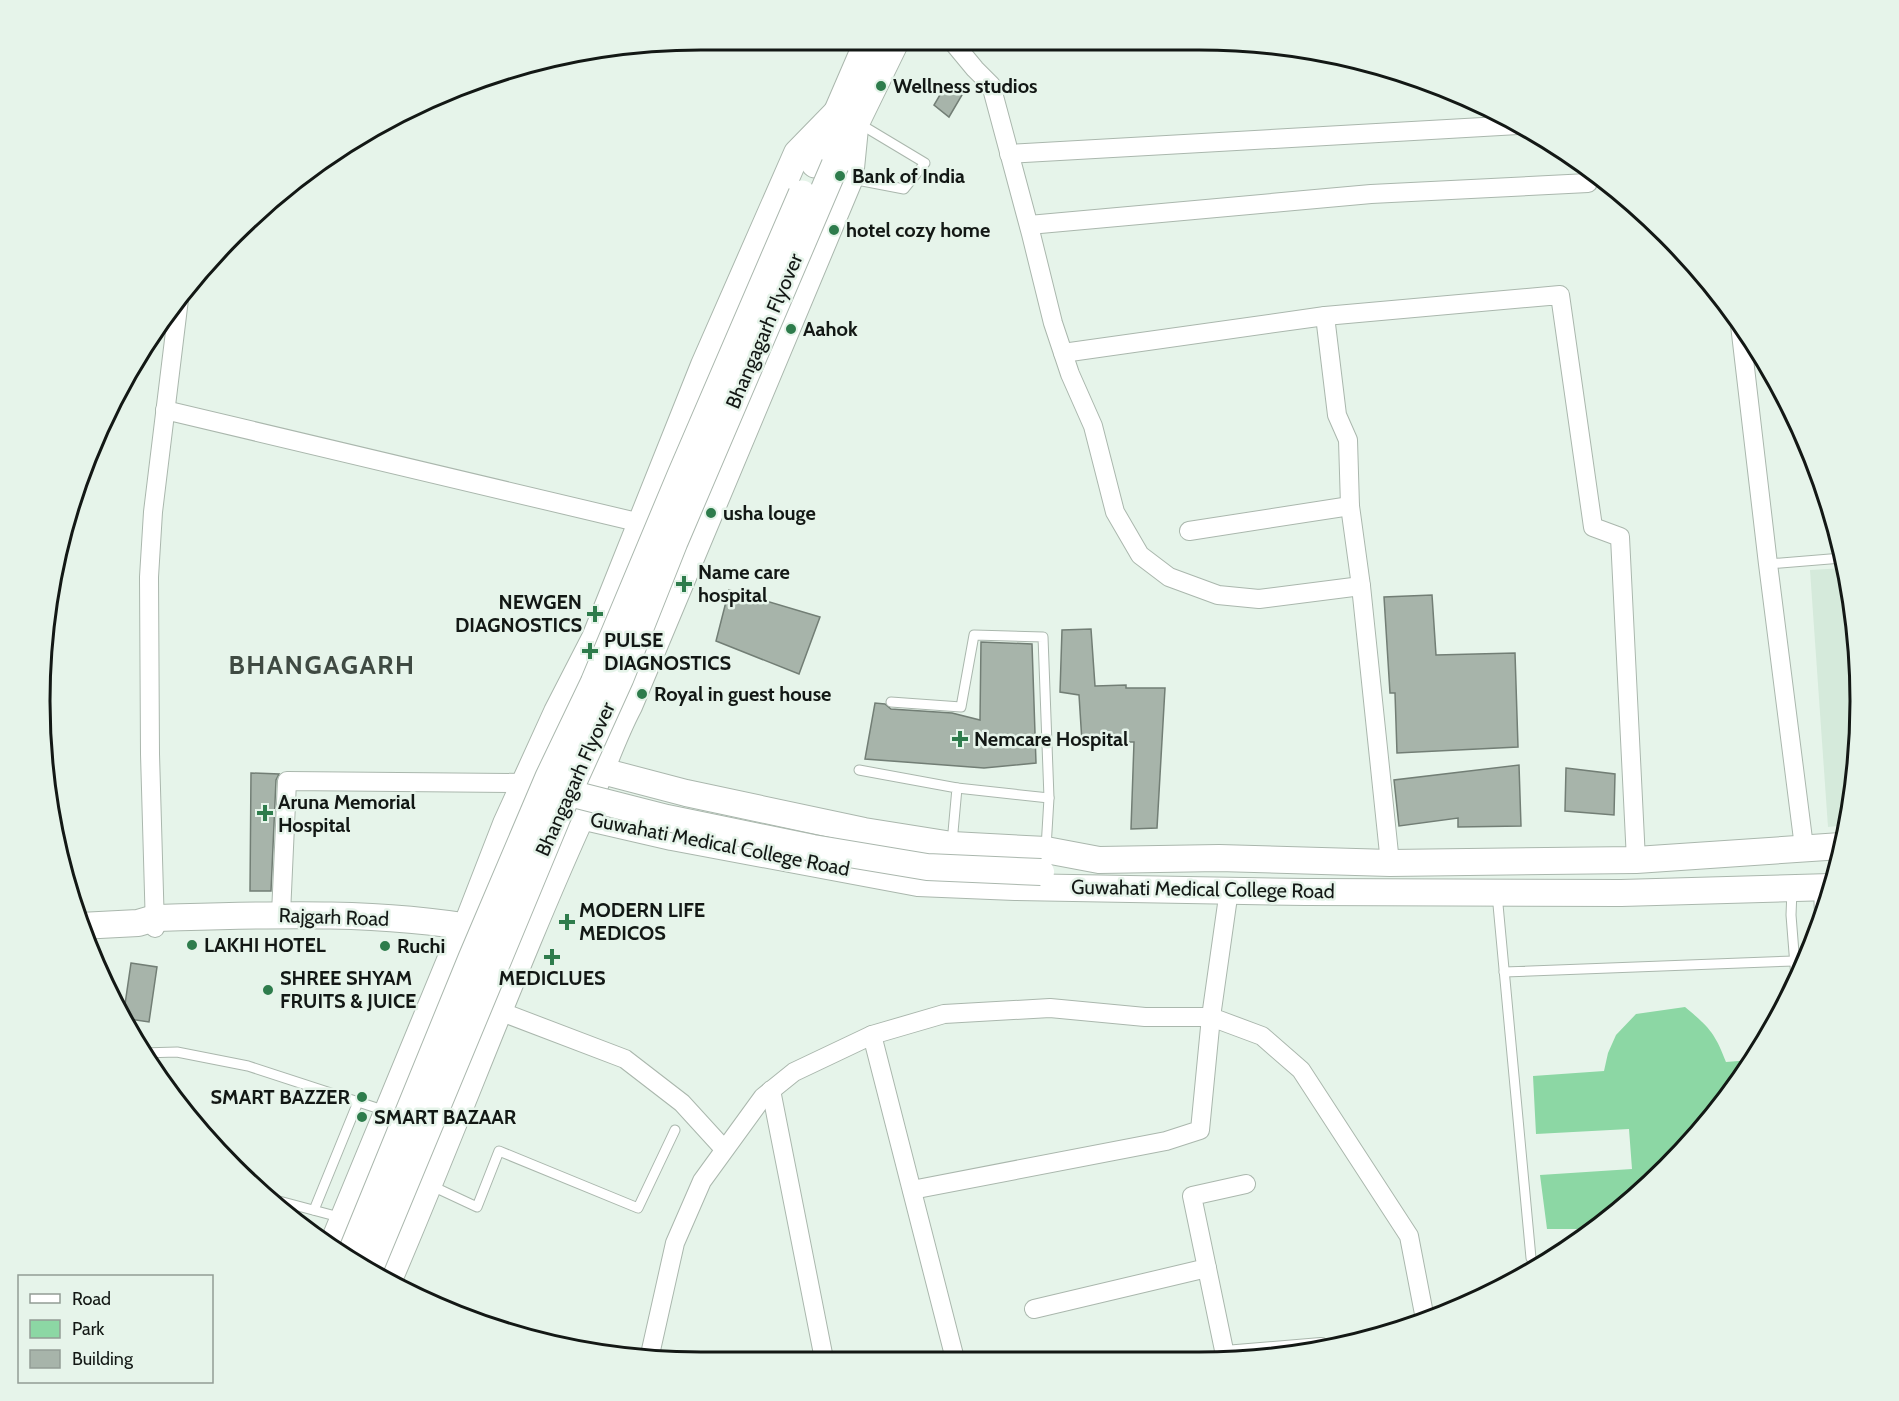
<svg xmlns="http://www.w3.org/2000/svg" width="1899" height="1401" font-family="Cabin,sans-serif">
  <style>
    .built { fill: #d5eadb }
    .green { fill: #8cd7a4 }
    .building { fill: #a7b4aa; stroke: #727e75; stroke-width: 1.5 }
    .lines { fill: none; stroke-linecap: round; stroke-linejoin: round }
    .service-casing { stroke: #aab7ad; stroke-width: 11 }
    .minor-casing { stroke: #aab7ad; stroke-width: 20 }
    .secondary-casing { stroke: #aab7ad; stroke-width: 28 }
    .primary-casing { stroke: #aab7ad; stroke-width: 29 }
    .service { stroke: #fff; stroke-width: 9 }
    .minor { stroke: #fff; stroke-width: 18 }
    .secondary { stroke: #fff; stroke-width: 26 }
    .primary { stroke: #fff; stroke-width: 27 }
    .secondary-bridge-casing { stroke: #aab7ad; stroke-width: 28; stroke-linecap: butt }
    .primary-bridge-casing { stroke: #aab7ad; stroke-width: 29; stroke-linecap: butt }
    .secondary-bridge { stroke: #fff; stroke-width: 26 }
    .primary-bridge { stroke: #fff; stroke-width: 27 }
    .poi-dot { fill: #2e7c4c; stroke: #e6f4ea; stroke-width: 2 }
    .labels { text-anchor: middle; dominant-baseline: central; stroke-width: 5; stroke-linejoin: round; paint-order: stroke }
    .poi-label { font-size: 20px; font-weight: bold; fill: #131815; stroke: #e6f4ea; text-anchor: start }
    .street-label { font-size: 20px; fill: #131815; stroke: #e6f4ea }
    .district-label { font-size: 26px; font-weight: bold; letter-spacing: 1.5px; fill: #3f4a42; stroke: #e6f4ea }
    .rim { fill: none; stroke: #131815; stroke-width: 3 }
  </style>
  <rect width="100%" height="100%" fill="#e6f4ea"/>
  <path class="built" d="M1844,568l15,90 -5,129 -8,38 -18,2 -18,-257z"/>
  <path class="green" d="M1685,1007c24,20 30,26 41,55l25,-2 -55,77 -95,89 -6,3h-48l-7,-54 92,-6 -3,-40 -93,5 -3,-58 71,-5 4,-18 8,-18 20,-21z"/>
  <g class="building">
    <path d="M947,83l15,12 -13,22 -15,-12z"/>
    <path d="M729,590l91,27 -21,57 -83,-33z"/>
    <path d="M1432,595l4,60 79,-2 3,94 -121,6 -2,-60h-5l-6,-96z"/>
    <path d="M1091,629l4,57 31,-1v3h39l-8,140 -26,1 3,-87h-52l-3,-47 -19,-3 2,-62z"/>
    <path d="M981,642l51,2 4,119 -52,5 -119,-9 10,-56 10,1 6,5 61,4 28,7z"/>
    <path d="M1519,765l2,61 -63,1v-9l-59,8 -5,-46z"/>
    <path d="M1566,768l49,6 -1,41 -49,-4z"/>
    <path d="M251,773l28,1 -3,6 -5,111h-21z"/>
    <path d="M131,963l26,4 -8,55 -26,-4z"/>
  </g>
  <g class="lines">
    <g class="service-casing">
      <g id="service">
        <path d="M852,179l52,10 21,-26 -65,-39"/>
        <path d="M1768,564l74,-6"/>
        <path d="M891,702l70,5 13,-72 69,2 6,161 -3,50"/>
        <path d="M859,770l98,18 -5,55"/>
        <path d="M957,788l92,10"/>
        <path d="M1792,890l-1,25 5,63"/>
        <path d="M1497,894l34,364 4,5"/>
        <path d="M1504,972l290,-11"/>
        <path d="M142,1053l35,-1 71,14 138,45"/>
        <path d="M432,1186l45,21 22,-56 139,57 37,-78"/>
        <path d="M264,1197l79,21"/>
        <path d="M314,1210l44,-108"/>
      </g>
    </g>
    <g class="minor-casing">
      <g id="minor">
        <path d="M951,40l24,29 16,16 40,149 22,89 17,51 23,52 22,86 25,43 29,22 49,18 41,4 102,-13"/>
        <path d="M1009,154l509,-29"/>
        <path d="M1029,225l342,-31 217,-11"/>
        <path d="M1325,316l12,99 11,25 2,66 11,80 29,277"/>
        <path d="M1740,325l28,239 36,283"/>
        <path d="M1063,353l262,-37 235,-21 33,232 27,10 16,323"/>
        <path d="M165,410l476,113"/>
        <path d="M1189,531l161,-25"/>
        <path d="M1823,888l1,28"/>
        <path d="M1229,890l-18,127 51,19 39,34 108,166 16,83"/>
        <path d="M281,914l6,-133 237,2"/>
        <path d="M155,928l-5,-174 -1,-177 4,-65 26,-213"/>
        <path d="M499,1011l126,48 57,44 42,46"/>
        <path d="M872,1035l83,324"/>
        <path d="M771,1090l53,269"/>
        <path d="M1246,1184l-54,12 33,159 96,-8"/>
        <path d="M1034,1309l173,-41"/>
        <path d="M649,1359l26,-116 27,-62 61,-84 31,-25 78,-37 72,-21 106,-6 95,9h66l-11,113 -34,11 -254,49"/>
      </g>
    </g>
    <g class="secondary-casing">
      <g id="secondary">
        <path d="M602,771l84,22 178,38 88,14 94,5 53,10 120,-2 171,5 246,-3 205,-14"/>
        <path d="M581,816l91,21 246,46 97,4 291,5 315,1 210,-6"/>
        <path d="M80,926l58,-3 17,-5c109,-3 218,-8 326,11"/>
        <path d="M332,1246l126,-305 8,-14 40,-103 51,-112 38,-74 109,-273 93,-212 39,-40"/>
        <path d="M388,1282c68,-158 127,-320 198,-476 15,-33 26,-68 43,-100l221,-528 5,-50"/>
      </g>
    </g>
    <g class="primary-casing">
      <g id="primary">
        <path d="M815,164l54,-125"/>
        <path d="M835,165l61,-125"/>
      </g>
    </g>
    <use href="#service" class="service"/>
    <use href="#minor" class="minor"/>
    <use href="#secondary" class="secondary"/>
    <use href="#primary" class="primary"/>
    <g class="secondary-bridge-casing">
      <path id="secondary-bridge" d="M569,793l98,25 146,30 114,19 114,5"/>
    </g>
    <g class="primary-bridge-casing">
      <g id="primary-bridge">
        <path d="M349,1259l123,-301 77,-181 45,-94 87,-208 121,-281"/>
        <path d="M368,1272l189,-455 63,-139 54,-136 161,-377"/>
      </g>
    </g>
    <use href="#secondary-bridge" class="secondary-bridge"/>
    <use href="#primary-bridge" class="primary-bridge"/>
  </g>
  <g class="poi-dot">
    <circle cx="881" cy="86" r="6"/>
    <circle cx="840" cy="176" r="6"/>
    <circle cx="834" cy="230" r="6"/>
    <circle cx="791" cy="329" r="6"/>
    <circle cx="711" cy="513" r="6"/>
    <path d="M681 575h6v6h6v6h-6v6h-6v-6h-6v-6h6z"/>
    <path d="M592 605h6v6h6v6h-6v6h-6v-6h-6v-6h6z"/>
    <path d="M587 642h6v6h6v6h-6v6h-6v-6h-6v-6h6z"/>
    <circle cx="642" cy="694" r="6"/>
    <path d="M957 730h6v6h6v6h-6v6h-6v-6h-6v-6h6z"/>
    <path d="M262 804h6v6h6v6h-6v6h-6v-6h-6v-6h6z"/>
    <path d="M564 913h6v6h6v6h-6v6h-6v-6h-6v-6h6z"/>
    <circle cx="192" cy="945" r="6"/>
    <circle cx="385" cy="946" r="6"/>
    <path d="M549 948h6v6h6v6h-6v6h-6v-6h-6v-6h6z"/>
    <circle cx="268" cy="990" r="6"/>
    <circle cx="362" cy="1097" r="6"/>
    <circle cx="362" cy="1117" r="6"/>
  </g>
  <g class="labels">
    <g class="poi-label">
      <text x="893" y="86">Wellness studios</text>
      <text x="852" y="176">Bank of India</text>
      <text x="846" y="230">hotel cozy home</text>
      <text x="803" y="329">Aahok</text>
      <text x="723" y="513">usha louge</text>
      <text x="698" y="572">Name care<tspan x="698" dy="23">hospital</tspan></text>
      <text x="582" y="602" text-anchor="end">NEWGEN<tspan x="582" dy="23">DIAGNOSTICS</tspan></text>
      <text x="604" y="640">PULSE<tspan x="604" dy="23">DIAGNOSTICS</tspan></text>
      <text x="654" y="694">Royal in guest house</text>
      <text x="974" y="739">Nemcare Hospital</text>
      <text x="278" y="802">Aruna Memorial<tspan x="278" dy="23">Hospital</tspan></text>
      <text x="579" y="910">MODERN LIFE<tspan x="579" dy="23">MEDICOS</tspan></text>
      <text x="204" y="945">LAKHI HOTEL</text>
      <text x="397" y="946">Ruchi</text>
      <text x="280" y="978">SHREE SHYAM<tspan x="280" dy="23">FRUITS &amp; JUICE</tspan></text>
      <text x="552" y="978" text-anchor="middle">MEDICLUES</text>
      <text x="350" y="1097" text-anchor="end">SMART BAZZER</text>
      <text x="374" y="1117">SMART BAZAAR</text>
    </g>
    <g class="street-label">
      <text transform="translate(764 331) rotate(-67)">Bhangagarh Flyover</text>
      <text transform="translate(575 779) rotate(-66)">Bhangagarh Flyover</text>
      <text transform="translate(720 844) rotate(11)">Guwahati Medical College Road</text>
      <text transform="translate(1203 889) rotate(1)">Guwahati Medical College Road</text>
      <text transform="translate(334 917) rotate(2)">Rajgarh Road</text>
    </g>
    <g class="district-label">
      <text x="322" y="665">BHANGAGARH</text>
    </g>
  </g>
  <path d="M0 0H1899V1401H0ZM701 50H1199A651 651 0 0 1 1850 701V701A651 651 0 0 1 1199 1352H701A651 651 0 0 1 50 701V701A651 651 0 0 1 701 50Z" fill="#e6f4ea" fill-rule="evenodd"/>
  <path class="rim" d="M701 50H1199A651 651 0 0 1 1850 701V701A651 651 0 0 1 1199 1352H701A651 651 0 0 1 50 701V701A651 651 0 0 1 701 50Z"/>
  <rect x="18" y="1275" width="195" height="108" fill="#e6f4ea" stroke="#929c95" stroke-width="1.5"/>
  <rect x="30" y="1294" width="30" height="9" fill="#ffffff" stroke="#929c95" stroke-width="1.5"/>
  <text x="72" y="1305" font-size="18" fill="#131815">Road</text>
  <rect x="30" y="1320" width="30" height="18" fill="#8cd7a4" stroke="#929c95" stroke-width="1.5"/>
  <text x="72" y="1335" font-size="18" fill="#131815">Park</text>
  <rect x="30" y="1350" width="30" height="18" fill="#a7b4aa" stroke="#929c95" stroke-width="1.5"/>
  <text x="72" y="1365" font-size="18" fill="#131815">Building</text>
</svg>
